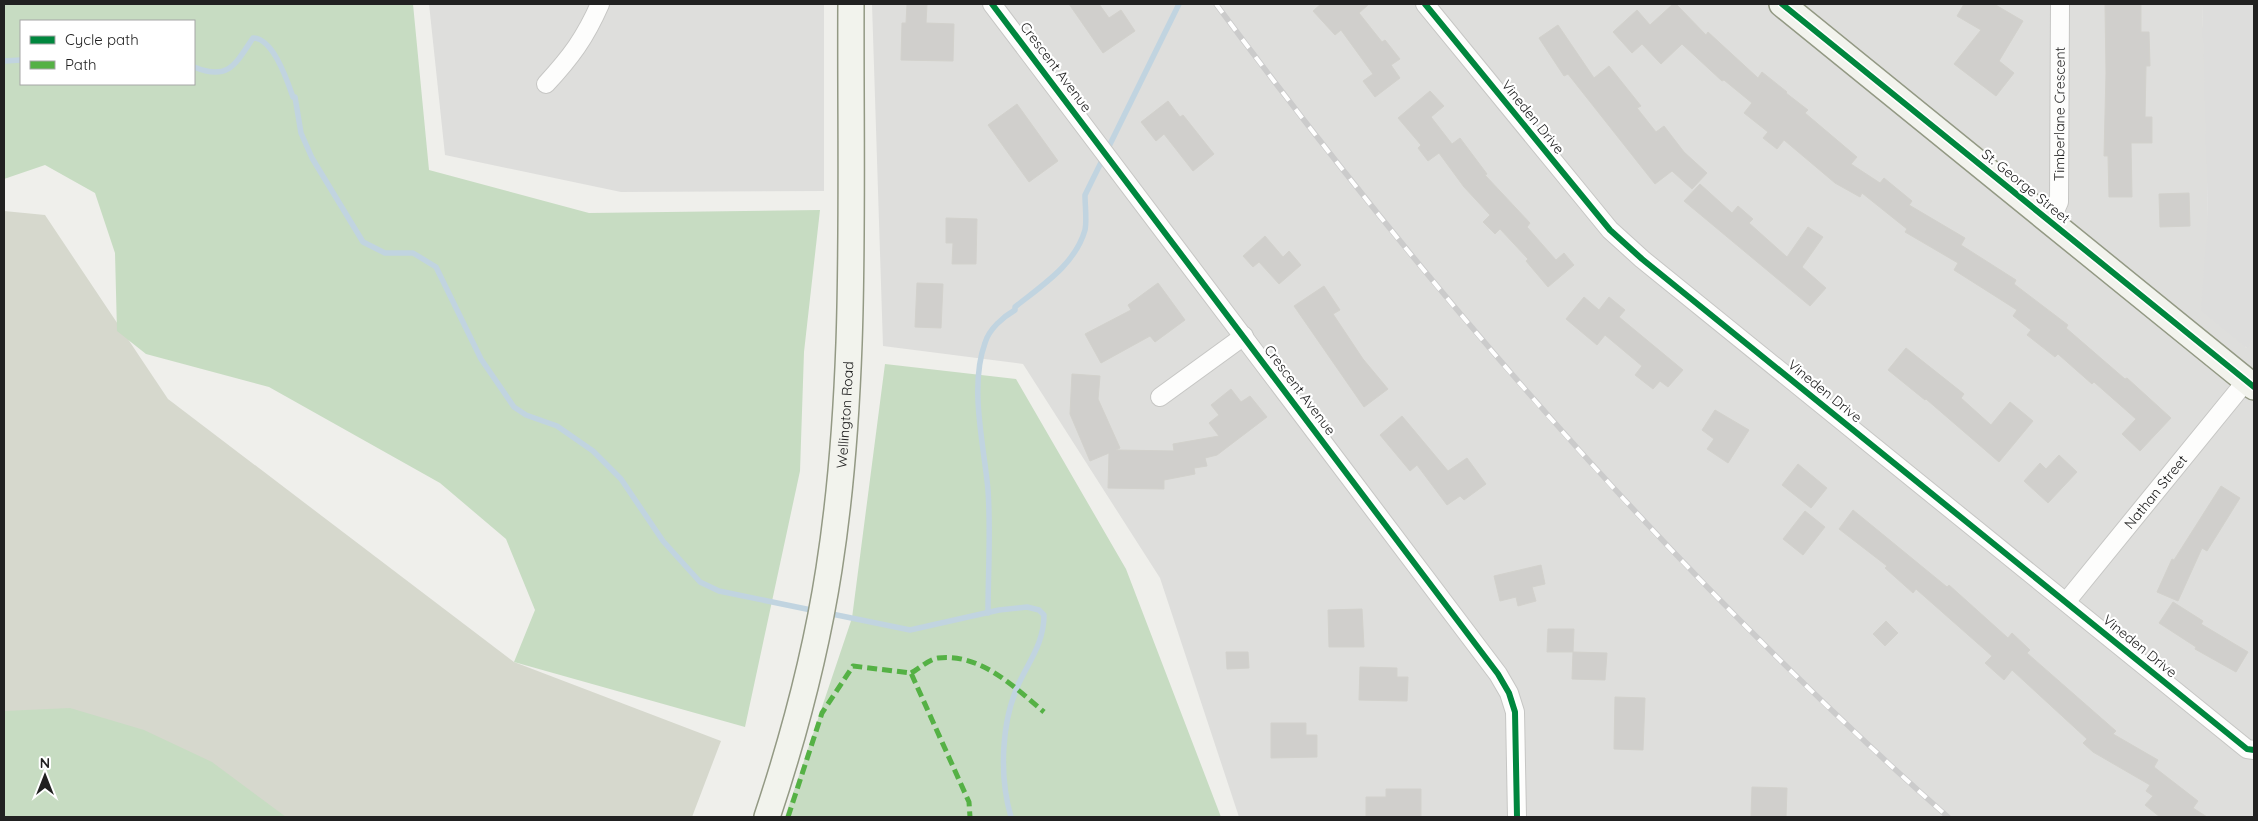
<svg xmlns="http://www.w3.org/2000/svg" width="2258" height="821" font-family="Quicksand,sans-serif">
  <style>
    .built { fill: #dededc }
    .religious { fill: #dddddc }
    .construction { fill: #d6d8cd }
    .forest { fill: #c7dcc2; fill-rule: evenodd }
    .lines { fill: none; stroke-linecap: round; stroke-linejoin: round }
    .stream { stroke: #c1d4e0; stroke-width: 5.5 }
    .building { fill: #d0cfcc; stroke: #d2d1cc }
    .street-casing { stroke: #c6c6c4; stroke-width: 20 }
    .secondary-casing { stroke: #939984; stroke-width: 28 }
    .street { stroke: #fdfdfc; stroke-width: 18 }
    .secondary { stroke: #f2f3ed; stroke-width: 25 }
    .rail-casing { stroke: #cbcbcb; stroke-width: 5.5 }
    .rail { stroke: #fff; stroke-width: 4; stroke-dasharray: 11; stroke-linecap: butt }
    .quiet { stroke: #55b145; stroke-width: 5; stroke-dasharray: 10 5; stroke-linecap: butt }
    .cycleway-casing { stroke: #fff; stroke-width: 9 }
    .cycleway { stroke: #00873e; stroke-width: 6 }
    .labels { text-anchor: middle; dominant-baseline: central; stroke-width: 4.5; stroke-linejoin: round; paint-order: stroke }
    .street-label { font-size: 14px; fill: #212121; stroke: #fff }
  </style>
  <rect width="100%" height="100%" fill="#efefeb"/>
  <g class="built">
    <path d="M429,4h395v187l-203,1 -176,-37z"/>
    <path d="M872,4h1330l4,101 48,-101 -47,162 1,52 38,130 8,-10v479h-1015l-79,-239 -137,-214 -140,-18z"/>
  </g>
  <path class="religious" d="M2202,4h52v334l-7,10 -46,-38 7,-92z"/>
  <path class="construction" d="M4,211l41,4 123,184 346,263 207,79 -29,76h-437l-251,-74z"/>
  <g class="forest">
    <path d="M4,4h409l16,166 160,43 231,-3 -16,142 -4,119 -55,256 -231,-65 21,-52 -29,-71 -66,-56 -171,-96 -123,-33 -29,-23 -2,-78 -20,-60 -50,-28 -41,14zM21,21h173v63h-173z"/>
    <path d="M885,364l131,15 110,190 95,248h-436l67,-199z"/>
    <path d="M70,708l74,22 68,32 74,55h-282v-106z"/>
  </g>
  <g class="lines">
    <g class="stream">
      <path d="M4,61l17,-1"/>
      <path d="M194,67c34,14 41,-2 59,-29 20,0 34,42 40,59h2l6,36 11,25 51,84 22,11h28l23,14 45,92 33,48 12,8 31,11 36,25 28,28 42,62 37,41 19,9 97,20"/>
      <path d="M827,613l83,17 89,-20 28,-3 12,3 5,5c0,27 -14,45 -25,68 -18,39 -20,93 -8,134"/>
      <path d="M988,613c0,-41 3,-82 0,-123 -4,-45 -19,-103 -3,-147 4,-14 18,-26 30,-33v-3c26,-21 60,-42 70,-77 2,-10 0,-24 0,-35l94,-191"/>
    </g>
  </g>
  <g class="building">
    <path d="M907,4h20l-1,19 28,1 -1,37 -52,-1 1,-37h4z"/>
    <path d="M1069,4h30l10,14 12,-8 14,21 -32,22z"/>
    <path d="M1321,4h48l-10,9 23,29 3,-2 15,19 -9,6 9,13 -25,19 -12,-16 10,-7 -32,-44 -6,5 -22,-24z"/>
    <path d="M1673,4h3l30,31 2,-3 50,46 4,-6 25,20 -1,1 22,17 -3,3 52,44 -6,7 29,19 4,-5 28,23 -3,4 56,33 -4,7 55,35 -2,4 54,41 -2,3 59,51 2,-1 44,40 -31,33 -18,-17 14,-15 -42,-37 -2,2 -34,-30 -3,3 -28,-22 4,-5 -18,-14 4,-6 -63,-40 4,-7 -53,-31 2,-3 -45,-36 -2,4 -25,-14 -51,-43 -7,9 -14,-11 5,-6 -24,-19 8,-10 -28,-23 -2,1 -40,-37 -21,20 -19,-20 -10,9 -19,-21 24,-22 13,15z"/>
    <path d="M1964,4h30l29,17 -24,40 15,12 -18,23 -42,-32 27,-34 -24,-14z"/>
    <path d="M2105,4h36v28h8l1,34h-4l-1,51h7v26h-21l1,54h-23l-1,-41h-4l2,-83z"/>
    <path d="M1558,25l36,53 15,-12 32,40 -4,2 19,24 8,-6 20,26 23,21 -15,16 -20,-18 -17,13 -87,-110 -4,2 -25,-38z"/>
    <path d="M1430,91l14,15 -13,11 21,27 8,-6 27,36 -2,1 45,48 -3,4 29,33 8,-7 10,12 -26,22 -22,-26 2,-2 -28,-30 -5,5 -12,-12 7,-7 -26,-28 -25,-34 -11,8 -10,-13 3,-3 -23,-27z"/>
    <path d="M1168,101l12,16 3,-2 31,39 -21,17 -29,-37 -8,7 -15,-19z"/>
    <path d="M1017,104l41,57 -29,21 -41,-57z"/>
    <path d="M1700,184l32,29 6,-7 15,13 -4,4 38,34 21,-30 15,10 -21,30 24,21 -16,18 -126,-105z"/>
    <path d="M2189,193l1,33 -30,1 -1,-33z"/>
    <path d="M946,218l31,1 -1,45h-24l1,-21h-7z"/>
    <path d="M1265,236l18,21 6,-6 12,14 -22,19 -20,-22 -6,5 -10,-11z"/>
    <path d="M917,283l26,1 -2,44 -26,-1z"/>
    <path d="M1158,283l27,37 -30,22 -5,-6 -49,27 -16,-29 46,-24 -3,-5z"/>
    <path d="M1324,286l16,24 -7,4 30,45 25,30 -24,18 -70,-101z"/>
    <path d="M1584,297l15,13 10,-13 16,13 -6,7 64,53 -15,17 -8,-6 -7,8 -18,-14 7,-9 -37,-31 -8,10 -31,-26z"/>
    <path d="M1906,348l58,46 -3,4 30,27 19,-23 23,19 -34,41 -73,-63 -1,1 -37,-30z"/>
    <path d="M1072,374l28,2 -2,23 22,49 -4,2 58,1 -1,-7 46,-8 -10,-13 10,-8 -8,-10 20,-16 10,13 9,-6 17,21 -50,38 -12,3 2,8 -13,2 1,6 -31,6v9l-56,-1 1,-35 -19,8 -20,-47z"/>
    <path d="M1715,410l34,20 -21,33 -21,-14 7,-10 -12,-9z"/>
    <path d="M1402,416l46,55 19,-13 19,26 -22,16 -4,-4 -13,9 -30,-40 -7,6 -30,-36z"/>
    <path d="M2059,455l18,17 -29,31 -24,-22 16,-18 6,6z"/>
    <path d="M1798,464l29,24 -16,20 -29,-23z"/>
    <path d="M2221,486l19,12 -33,53 -5,-3 -24,53 -21,-9 15,-33 2,1z"/>
    <path d="M1853,510l94,77 2,-2 59,53 4,-5 18,17 -3,3 89,78 -3,3 45,26 -4,7 44,34 -5,7 14,9h-47l-15,-12 8,-9 -7,-5 4,-6 -57,-33 -10,-9 4,-4 -75,-69 -8,10 -19,-17 7,-7 -76,-67 -3,4 -28,-25 2,-2 -48,-37z"/>
    <path d="M1805,511l20,16 -22,28 -20,-16z"/>
    <path d="M1541,565l4,19 -13,3 4,14 -18,5 -2,-9 -16,4 -6,-25z"/>
    <path d="M2173,602l30,19 -2,3 47,28 -12,20 -41,-23 1,-2 -37,-24z"/>
    <path d="M1362,609l2,38h-35l-1,-37z"/>
    <path d="M1886,621l12,12 -13,13 -12,-12z"/>
    <path d="M1548,629h26l-1,23 34,1 -2,27 -33,-1 1,-27h-26z"/>
    <path d="M1226,652h22l1,16 -22,1z"/>
    <path d="M1360,667l37,1v9h11l-1,24 -48,-1z"/>
    <path d="M1615,697l30,1 -2,52 -29,-1z"/>
    <path d="M1271,723h35v12h11v22l-46,1z"/>
    <path d="M1752,787l35,1 -1,29h-35z"/>
    <path d="M1386,789h35v28h-55v-20h20z"/>
  </g>
  <g class="lines">
    <g class="street-casing">
      <g id="street">
        <path d="M992,4l506,670 11,19 6,19 2,105"/>
        <path d="M1425,4l185,226 32,29 605,490 7,1"/>
        <path d="M546,84c25,-27 39,-46 54,-80"/>
        <path id="s1" d="M2050,222l9,-20 1,-198"/>
        <path d="M1160,397l84,-61"/>
        <path id="s2" d="M2066,602l180,-221"/>
      </g>
    </g>
    <g class="secondary-casing">
      <g id="secondary">
        <path d="M1782,4l472,383"/>
        <path id="s3" d="M767,817c27,-81 49,-164 62,-248 29,-186 21,-377 22,-565"/>
      </g>
    </g>
    <use href="#street" class="street"/>
    <use href="#secondary" class="secondary"/>
    <g class="rail-casing">
      <path id="rail" d="M1216,4c217,293 458,571 732,813"/>
    </g>
    <use href="#rail" class="rail"/>
    <g class="quiet">
      <path d="M911,673c8,-4 18,-14 27,-15 43,-5 76,29 106,54"/>
      <path d="M788,817l34,-104 31,-47 58,7 58,129 1,15"/>
    </g>
    <g class="cycleway-casing">
      <g id="cycleway">
        <path d="M992,4l506,670 11,19 6,19 2,105"/>
        <path d="M1425,4l185,226 32,29 605,490 7,1"/>
        <path d="M1782,4l472,383"/>
      </g>
    </g>
    <use href="#cycleway" class="cycleway"/>
  </g>
  <g class="labels">
    <g class="street-label">
      <text transform="translate(1056 67) rotate(53)">Crescent Avenue</text>
      <text stroke="none"><textPath href="#s1" startOffset="110">Timberlane Crescent</textPath></text>
      <text transform="translate(1533 117) rotate(51)">Vineden Drive</text>
      <text transform="translate(2026 186) rotate(39)">St. George Street</text>
      <text transform="translate(1300 390) rotate(53)">Crescent Avenue</text>
      <text transform="translate(1825 391) rotate(39)">Vineden Drive</text>
      <text stroke="none"><textPath href="#s3" startOffset="411">Wellington Road</textPath></text>
      <text stroke="none"><textPath href="#s2" startOffset="142">Nathan Street</textPath></text>
      <text transform="translate(2140 646) rotate(39)">Vineden Drive</text>
    </g>
  </g>
  <rect width="2258" height="821" fill="none" stroke="#212121" stroke-width="10"/>
  <rect x="20" y="20" width="175" height="65" fill="#ffffff" stroke="#a6a6a6"/>
  <rect x="30" y="36" width="25" height="8" fill="#00873e" stroke="#a6a6a6"/>
  <text x="65" y="45" font-size="15" fill="#212121">Cycle path</text>
  <rect x="30" y="61" width="25" height="8" fill="#55b145" stroke="#a6a6a6"/>
  <text x="65" y="70" font-size="15" fill="#212121">Path</text>
  <g transform="translate(45 776)" stroke="#ffffff" stroke-width="4" paint-order="stroke">
  <path d="M0-4L9 19L0 12L-9 19Z" fill="#212121"/>
  <text y="-8" font-size="14" font-weight="bold" text-anchor="middle" fill="#212121">N</text>
  </g>
</svg>
